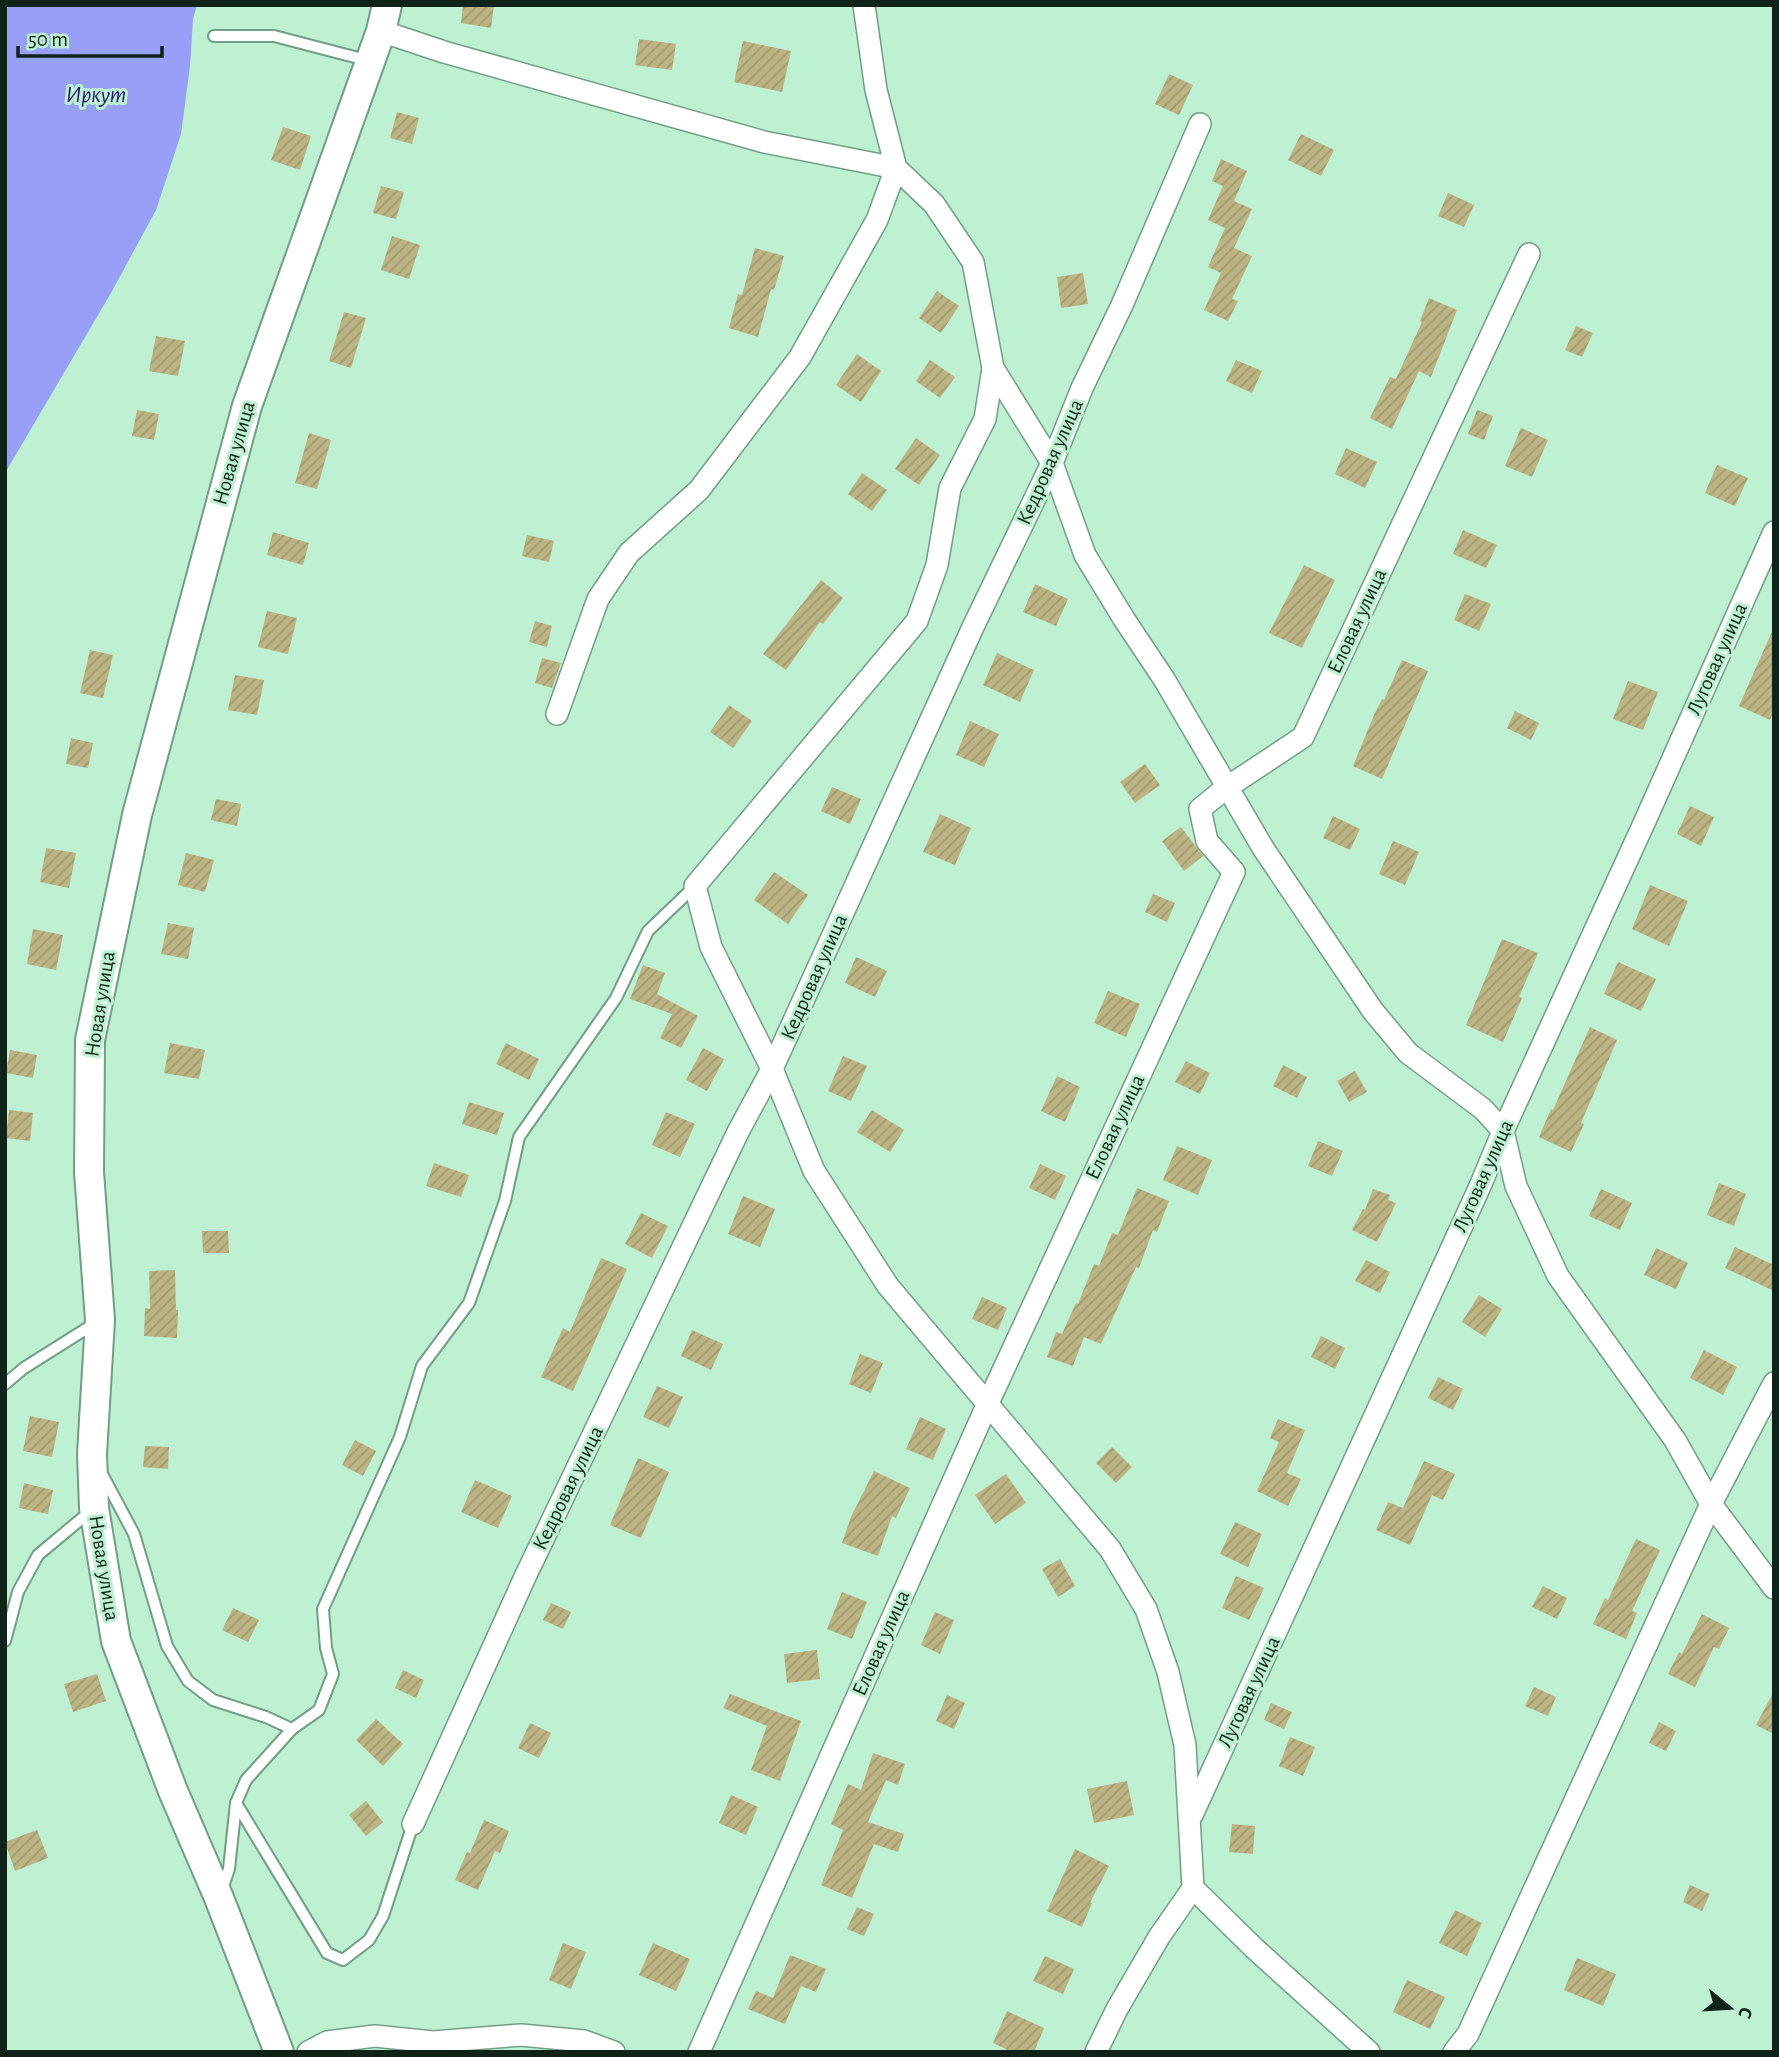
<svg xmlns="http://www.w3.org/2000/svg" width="1779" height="2057" font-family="'Alegreya Sans',sans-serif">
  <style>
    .water { fill: #979ff6 }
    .building { fill: url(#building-hatch) }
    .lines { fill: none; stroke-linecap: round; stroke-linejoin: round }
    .lane-casing { stroke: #709f84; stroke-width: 14 }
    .street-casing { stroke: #709f84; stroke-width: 24 }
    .secondary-casing { stroke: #709f84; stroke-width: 32 }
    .lane { stroke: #fff; stroke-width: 10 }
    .street { stroke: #fff; stroke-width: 21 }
    .secondary { stroke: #fff; stroke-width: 28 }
    .labels { text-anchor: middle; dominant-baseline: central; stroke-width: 6; stroke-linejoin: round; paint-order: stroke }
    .street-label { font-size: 21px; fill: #102318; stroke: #bef0d2 }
    .water-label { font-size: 23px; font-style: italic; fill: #241775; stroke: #bef0d2 }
  </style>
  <defs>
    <pattern id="building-hatch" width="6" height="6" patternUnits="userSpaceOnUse" patternTransform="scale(1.75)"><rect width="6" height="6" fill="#bdb484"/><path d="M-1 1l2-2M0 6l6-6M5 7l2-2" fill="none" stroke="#a19a71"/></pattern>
  </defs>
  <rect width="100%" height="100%" fill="#bef0d2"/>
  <path class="water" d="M5,5h192l-4,14 -3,47 -9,68 -25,76 -45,83 -106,180z"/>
  <g class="building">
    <path d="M463,5h31l-3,23 -30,-5z"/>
    <path d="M639,39l37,5 -4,26 -37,-5z"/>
    <path d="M743,41l48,10 -9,41 -48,-10z"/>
    <path d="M1169,74l24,11 -14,30 -24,-11z"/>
    <path d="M397,112l22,6 -7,26 -22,-6z"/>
    <path d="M283,127l28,9 -11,34 -29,-10z"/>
    <path d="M1301,134l33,16 -13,26 -33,-16z"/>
    <path d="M1221,159l26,12 -13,30 18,8 -18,39 18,8 -20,43 6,2 -10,20 -24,-11 17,-37 -13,-6 17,-39 -17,-8 15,-34 -11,-5z"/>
    <path d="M381,186l23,6 -8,27 -23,-6z"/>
    <path d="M1448,193l26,12 -10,22 -26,-11z"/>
    <path d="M392,236l28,9 -11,34 -28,-9z"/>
    <path d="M755,248l29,8 -10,34 -3,-1 -13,48 -29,-9 9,-34 4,1z"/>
    <path d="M1083,273l5,31 -27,4 -4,-31z"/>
    <path d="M937,291l22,15 -18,27 -22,-15z"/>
    <path d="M1429,298l28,12 -26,67 -12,-6 -27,58 -22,-11 20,-41 6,2 26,-57 -2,-1z"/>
    <path d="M344,312l22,6 -15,50 -22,-7z"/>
    <path d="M1576,326l17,7 -11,24 -17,-7z"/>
    <path d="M156,336l29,5 -7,35 -29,-5z"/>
    <path d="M857,354l24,17 -20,31 -25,-17z"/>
    <path d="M930,360l25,17 -15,21 -24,-17z"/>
    <path d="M1236,360l26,11 -10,22 -26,-12z"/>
    <path d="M137,410l22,4 -5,26 -22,-4z"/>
    <path d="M1477,410l16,6 -9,24 -16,-6z"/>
    <path d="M1521,428l27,12 -16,37 -27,-11z"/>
    <path d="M309,433l22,7 -14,49 -22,-6z"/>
    <path d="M916,438l24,17 -21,30 -24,-16z"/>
    <path d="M1346,448l31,14 -12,26 -30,-14z"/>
    <path d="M1717,465l31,13 -13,28 -30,-13z"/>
    <path d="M862,473l25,17 -15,21 -24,-17z"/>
    <path d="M1463,530l34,15 -11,23 -33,-14z"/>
    <path d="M273,532l36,11 -6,22 -36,-10z"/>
    <path d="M527,535l27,6 -5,21 -27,-6z"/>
    <path d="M1304,565l31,15 -33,68 -33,-15z"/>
    <path d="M821,580l22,18 -20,26 -3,-2 -34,48 -23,-16z"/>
    <path d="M1035,584l33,15 -12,27 -33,-14z"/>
    <path d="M1465,594l26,10 -12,27 -25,-11z"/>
    <path d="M267,611l30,7 -9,36 -30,-7z"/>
    <path d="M535,621l17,5 -5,21 -18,-5z"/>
    <path d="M1774,627v84l-4,9 -31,-14z"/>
    <path d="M90,650l23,5 -10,43 -23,-5z"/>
    <path d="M997,653l37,17 -14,32 -37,-17z"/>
    <path d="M542,658l19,5 -9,25 -17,-5z"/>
    <path d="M1402,660l26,11 -46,108 -29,-13 21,-51 8,-16 2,1z"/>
    <path d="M235,675l29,5 -7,35 -29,-5z"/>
    <path d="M1628,681l30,11 -15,38 -30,-11z"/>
    <path d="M729,705l23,16 -19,27 -23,-16z"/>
    <path d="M1515,711l24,12 -8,17 -24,-12z"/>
    <path d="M970,721l29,13 -15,33 -28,-12z"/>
    <path d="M71,738l22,5 -5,25 -22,-4z"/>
    <path d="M1145,764l15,21 -25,18 -15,-21z"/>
    <path d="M832,787l29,12 -11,25 -29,-13z"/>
    <path d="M216,799l25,5 -4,22 -26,-6z"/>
    <path d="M1690,806l24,11 -13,29 -24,-12z"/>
    <path d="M940,814l31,14 -16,37 -32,-13z"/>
    <path d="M1333,816l27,13 -10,21 -27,-12z"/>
    <path d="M1181,827l22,29 -19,15 -22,-30z"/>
    <path d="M1393,841l26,11 -14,33 -26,-11z"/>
    <path d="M46,848l30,5 -7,35 -29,-6z"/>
    <path d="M186,853l28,7 -9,32 -27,-7z"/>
    <path d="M774,872l34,23 -20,29 -34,-24z"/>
    <path d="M1650,885l38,16 -19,45 -37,-17z"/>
    <path d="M1153,894l22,9 -8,19 -22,-10z"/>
    <path d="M168,923l26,5 -6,31 -27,-5z"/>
    <path d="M33,929l30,6 -7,35 -29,-6z"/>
    <path d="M1502,939l36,14 -19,44 3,1 -19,44 -37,-17z"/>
    <path d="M856,957l31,14 -12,26 -30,-14z"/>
    <path d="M1618,962l38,17 -15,32 -37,-17z"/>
    <path d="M643,965l22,8 -8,21 41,22 -17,32 -21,-10 12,-24 -42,-15z"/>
    <path d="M1108,991l32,13 -14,33 -32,-14z"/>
    <path d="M1590,1027l27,13 -36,83 3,1 -13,28 -32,-15 12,-28 2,1z"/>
    <path d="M170,1043l35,7 -6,29 -35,-6z"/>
    <path d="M506,1043l33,16 -10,21 -33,-16z"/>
    <path d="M703,1048l21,11 -17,32 -21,-11z"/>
    <path d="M10,1050l27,5 -4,23 -27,-5z"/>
    <path d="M843,1056l24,10 -16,35 -23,-10z"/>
    <path d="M1186,1061l24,12 -10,21 -25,-12z"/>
    <path d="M1283,1065l24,12 -10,21 -24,-12z"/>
    <path d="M1355,1071l12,21 -18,10 -12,-21z"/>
    <path d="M1057,1076l23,11 -15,35 -24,-11z"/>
    <path d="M469,1102l35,11 -7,22 -35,-11z"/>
    <path d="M9,1110l24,3 -3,28 -24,-3z"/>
    <path d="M872,1110l32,20 -14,22 -33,-20z"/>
    <path d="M666,1112l29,12 -15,33 -28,-12z"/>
    <path d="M1318,1141l25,10 -11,25 -24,-10z"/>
    <path d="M1177,1146l35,14 -14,35 -35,-15z"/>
    <path d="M434,1163l35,12 -8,22 -35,-11z"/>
    <path d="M1040,1164l26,12 -11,24 -26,-12z"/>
    <path d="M1719,1183l27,11 -12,32 -27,-11z"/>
    <path d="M1137,1188l32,13 -12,31 -4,-2 -14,38 -3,-1 -35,77 -17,-7 -11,29 -26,-9 9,-25 6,2 14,-31 2,1 16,-40 5,2 13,-33 6,2z"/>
    <path d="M1373,1189l17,6 -2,5 8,3 -19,39 -25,-12 11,-21 2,1z"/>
    <path d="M1601,1189l31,14 -12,27 -31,-14z"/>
    <path d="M743,1196l32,13 -15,38 -32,-13z"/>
    <path d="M641,1213l27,13 -16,32 -27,-14z"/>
    <path d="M202,1231h26l1,22h-26z"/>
    <path d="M1735,1247l39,18v26l-49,-23z"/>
    <path d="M1656,1248l32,15 -12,26 -32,-14z"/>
    <path d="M601,1258l26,11 -54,122 -32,-14 22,-49 7,4z"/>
    <path d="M1366,1260l24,12 -10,21 -25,-12z"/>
    <path d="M175,1270l1,40h2l-1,28 -33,-2 1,-28 5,1 -1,-38z"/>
    <path d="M1479,1295l23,14 -17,28 -23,-15z"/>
    <path d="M982,1297l25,11 -9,22 -26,-11z"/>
    <path d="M692,1330l31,14 -12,26 -30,-14z"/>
    <path d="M1321,1336l24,12 -10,21 -24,-12z"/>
    <path d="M1704,1350l33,17 -14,28 -33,-17z"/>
    <path d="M860,1354l23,9 -12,30 -22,-9z"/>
    <path d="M1438,1377l25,12 -10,21 -25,-12z"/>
    <path d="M657,1386l26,11 -14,31 -26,-11z"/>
    <path d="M30,1416l29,6 -7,35 -29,-6z"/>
    <path d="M920,1417l26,12 -13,31 -27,-11z"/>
    <path d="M1278,1419l27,11 -18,43 14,6 -13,27 -31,-15 22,-49 -9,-4z"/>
    <path d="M355,1440l21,11 -13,25 -21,-11z"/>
    <path d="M145,1446l24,1 -1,22 -25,-2z"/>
    <path d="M1112,1447l20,20 -16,16 -20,-20z"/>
    <path d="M638,1458l31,14 -28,66 -31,-13z"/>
    <path d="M1424,1461l31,13 -12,26 -11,-5 -22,50 -34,-15 12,-28 15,6z"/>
    <path d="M874,1471l36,17 -14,30 -4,-2 -14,40 -36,-13 9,-26z"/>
    <path d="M1006,1474l20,29 -31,21 -20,-29z"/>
    <path d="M475,1480l37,16 -14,32 -37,-16z"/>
    <path d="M24,1483l29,7 -5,24 -29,-6z"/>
    <path d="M1235,1522l27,12 -14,33 -28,-13z"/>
    <path d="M1636,1539l24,11 -28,61 5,2 -11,26 -33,-15 12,-26 3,2z"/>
    <path d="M1060,1559l15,27 -17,11 -16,-28z"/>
    <path d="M1236,1576l28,12 -15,32 -27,-12z"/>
    <path d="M1543,1586l24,12 -10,21 -25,-12z"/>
    <path d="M842,1592l25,10 -15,37 -25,-10z"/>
    <path d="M551,1603l20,9 -8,17 -20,-9z"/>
    <path d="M233,1608l26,12 -11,22 -26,-12z"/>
    <path d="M935,1612l19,8 -14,34 -19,-9z"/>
    <path d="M1702,1614l27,14 -10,21 -5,-2 -19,40 -27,-13 11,-22 3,2z"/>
    <path d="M817,1650l3,29 -33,4 -3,-29z"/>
    <path d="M403,1670l21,10 -8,18 -21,-10z"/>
    <path d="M97,1674l9,27 -33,11 -9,-28z"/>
    <path d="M1534,1687l22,10 -8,19 -23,-10z"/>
    <path d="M1774,1691v43l-18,-9z"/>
    <path d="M730,1694l71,27 -21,60 -29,-11 16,-44 -44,-18z"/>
    <path d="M947,1695l18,8 -11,26 -18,-8z"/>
    <path d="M1271,1703l21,9 -8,17 -20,-9z"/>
    <path d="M376,1719l27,25 -20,22 -27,-26z"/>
    <path d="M1659,1722l17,9 -10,20 -17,-8z"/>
    <path d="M530,1723l21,10 -12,25 -21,-10z"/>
    <path d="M1290,1737l25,10 -12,29 -24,-10z"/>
    <path d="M873,1753l32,11 -7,21 -12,-5 -18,42 36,12 -6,18 -24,-8 -22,54 -31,-13 22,-55 -12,-6 17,-40 13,6z"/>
    <path d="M1127,1781l7,34 -40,8 -7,-34z"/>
    <path d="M731,1795l27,12 -12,28 -27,-12z"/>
    <path d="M366,1801l17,21 -17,14 -17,-21z"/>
    <path d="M484,1820l25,11 -9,22 -5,-2 -17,39 -23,-10 12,-28 3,1z"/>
    <path d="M1232,1824l23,2 -2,28 -24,-2z"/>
    <path d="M37,1830l11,28 -33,13 -10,-29z"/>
    <path d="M1075,1849l34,17 -19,37h2l-10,24 -35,-16z"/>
    <path d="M1690,1885l20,9 -8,17 -19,-9z"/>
    <path d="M857,1907l17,7 -10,22 -17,-7z"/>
    <path d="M1455,1910l27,13 -15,33 -28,-13z"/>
    <path d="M563,1943l23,9 -15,37 -22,-9z"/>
    <path d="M653,1943l37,16 -14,32 -37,-16z"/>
    <path d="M790,1955l36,14 -10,23 -15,-6 -16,38 -37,-15 8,-18 17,7z"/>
    <path d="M1045,1956l29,13 -11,25 -30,-13z"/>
    <path d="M1577,1958l39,16 -13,32 -39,-16z"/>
    <path d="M1407,1980l38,17 -15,32 -37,-17z"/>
    <path d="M1007,2011l37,17 -10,24h-22l-19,-9z"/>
  </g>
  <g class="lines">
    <g class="lane-casing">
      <g id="lane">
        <path d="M214,36h60l96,25"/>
        <path d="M5,1384l19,-16 73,-46"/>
        <path d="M101,1472l33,62 33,112 21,35 25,19 53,17 26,12"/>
        <path d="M5,1641l13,-49 20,-37 54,-45"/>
        <path d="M236,1803l91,150 16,7 26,-20 14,-24 30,-92"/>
        <path d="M221,1892l8,-23 7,-66 10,-23 46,-51 27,-19 14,-36 -7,-26 -3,-39 77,-172 22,-71 47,-63 36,-102 14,-64 97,-139 32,-67 47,-45"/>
      </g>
    </g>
    <g class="street-casing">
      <g id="street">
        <path d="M864,5l12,85 20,78 38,36 39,58 20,106 -8,51 -35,69 -13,77 -20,56 -222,265 16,61 61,122 42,102 74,115 222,263 36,60 22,63 17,73 8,143 -34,49 -42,72 -21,43"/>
        <path d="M381,31l63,21 320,90 132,26 -19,52 -77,137 -101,133 -70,63 -31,46 -41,115"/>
        <path d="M993,368l59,95 33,92 39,64 40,60 99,169 110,163 35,42 75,56 20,22 13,55 42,90 117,164 36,64 63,84"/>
        <path d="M1192,1815l289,-631 22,-53 142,-310 129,-289"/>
        <path d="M413,1824l112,-247 213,-445 34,-63 201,-442 79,-164 30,-75 40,-83 78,-181"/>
        <path d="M1193,1888l61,60 115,104"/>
        <path d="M308,2052l19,-10 48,-6 58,6 88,-7 63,6 30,11"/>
        <path d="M699,2052l289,-649 246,-531 -27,-31 -7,-32 26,-21 77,-51 226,-483"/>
        <path d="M1454,2052l14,-18 243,-530 63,-121"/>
      </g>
    </g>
    <g class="secondary-casing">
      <path id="secondary" d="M279,2052l-60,-154 -46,-107 -57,-150 -22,-133 -2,-54 8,-134 -11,-148 1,-132 47,-225 110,-409 134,-375 6,-26"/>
    </g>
    <use href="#lane" class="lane"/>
    <use href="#street" class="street"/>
    <use href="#secondary" class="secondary"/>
  </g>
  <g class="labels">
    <g class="street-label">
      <text transform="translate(234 453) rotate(-74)">Новая улица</text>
      <text transform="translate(1050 462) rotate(-66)">Кедровая улица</text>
      <text transform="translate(1357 621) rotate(-65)">Еловая улица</text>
      <text transform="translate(1717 659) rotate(-66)">Луговая улица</text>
      <text transform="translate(814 977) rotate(-66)">Кедровая улица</text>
      <text transform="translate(100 1004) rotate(-81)">Новая улица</text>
      <text transform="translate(1115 1127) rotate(-65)">Еловая улица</text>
      <text transform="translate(1483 1176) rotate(-66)">Луговая улица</text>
      <text transform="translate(568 1488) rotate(-64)">Кедровая улица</text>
      <text transform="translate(104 1568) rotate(81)">Новая улица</text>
      <text transform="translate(881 1643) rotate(-66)">Еловая улица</text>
      <text transform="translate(1249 1692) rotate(-65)">Луговая улица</text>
    </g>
    <g class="water-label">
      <text x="96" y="95">Иркут</text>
    </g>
  </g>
  <rect width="1779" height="2057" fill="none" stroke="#102318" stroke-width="14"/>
  <g transform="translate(1730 2008) rotate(108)" stroke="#bef0d2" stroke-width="5" paint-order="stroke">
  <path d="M0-5L12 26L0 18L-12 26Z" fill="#102318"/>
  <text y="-10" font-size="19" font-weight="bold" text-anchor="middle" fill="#102318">С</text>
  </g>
  <path d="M18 46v10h144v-10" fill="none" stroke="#102318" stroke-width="3.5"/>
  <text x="28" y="46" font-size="21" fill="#102318" stroke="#bef0d2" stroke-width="5" paint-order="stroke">50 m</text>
</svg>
